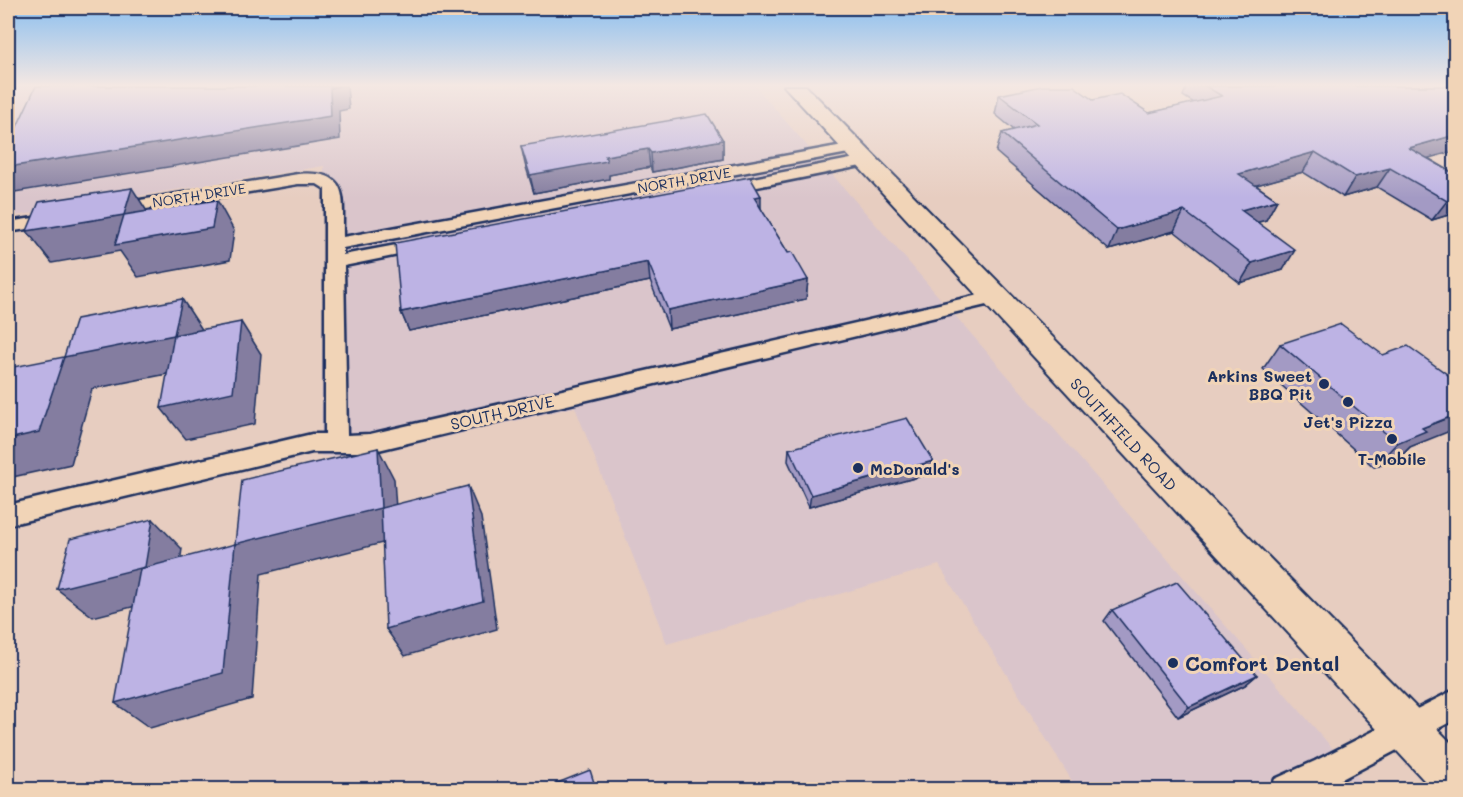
<svg xmlns="http://www.w3.org/2000/svg" width="1463" height="797" font-family="Mali,sans-serif">
  <style>
    .built { fill: #dac5cb }
    .lines { fill: none; stroke-linecap: round; stroke-linejoin: round }
    .street-casing { stroke: #1b2f5e; stroke-width: 5 }
    .secondary-casing { stroke: #1b2f5e; stroke-width: 4 }
    .street { fill: #f1d4b7; fill-rule: evenodd }
    .secondary { fill: #f1d4b7; fill-rule: evenodd }
    .wall { fill: #a39ac4; stroke: #1b2f5e; stroke-width: 1.5 }
    .shaded-wall { fill: #847da0; stroke: #1b2f5e; stroke-width: 1.5 }
    .building { fill: #bdb3e4; stroke: #1b2f5e; stroke-width: 1.5 }
    .poi-dot { fill: #1b2f5e; stroke: #f1d4b7; stroke-width: 2 }
    .labels { text-anchor: middle; dominant-baseline: central; stroke-width: 6; stroke-linejoin: round; paint-order: stroke }
    .far-street-label { font-size: 14px; fill: #1b2f5e; stroke: #f1d4b7 }
    .poi-label { font-size: 16px; font-weight: bold; fill: #1b2f5e; stroke: #f1d4b7 }
    .street-label { font-size: 16px; fill: #1b2f5e; stroke: #f1d4b7 }
    .near-poi-label { font-size: 20px; font-weight: bold; fill: #1b2f5e; stroke: #f1d4b7; text-anchor: start }
  </style>
  <rect width="100%" height="100%" fill="#e7cdc0"/>
  <filter id="ink" filterUnits="userSpaceOnUse"><feTurbulence type="fractalNoise" baseFrequency=".0167" numOctaves="2"/><feDisplacementMap in="SourceGraphic" scale="12" xChannelSelector="R" yChannelSelector="G"/><feConvolveMatrix kernelMatrix="1 2 1 2 8 2 1 2 1" color-interpolation-filters="sRGB"/></filter>
  <g filter="url(#ink)">
    <path class="built" d="M14,86h741l613,703h-291l-138,-224 -272,79 -92,-237 -224,52 -30,-3 3,-290 -316,51v-114z"/>
    <g class="lines">
      <g class="street-casing">
        <g id="street">
          <path d="M854,143l5,2 3,3 -3,3 -516,97v7l80,-15 6,1 3,4 -3,4 -6,1 -79,16 3,169 23,-1 626,-143 7,2 2,4 -2,4 -633,151h-58l-304,73v-20l304,-71h13v-245l-8,-5h-19l-182,30 -8,-5 2,-4 188,-31c53,-4 44,23 45,63z"/>
          <path d="M866,156l8,5 -3,3 -144,29 -8,-5 8,-5z"/>
          <path d="M59,214l8,5 -2,4 -57,9v-10z"/>
          <path d="M1456,689v30l-135,71h-50l4,-11 40,-18z"/>
        </g>
      </g>
      <g class="secondary-casing">
        <path id="secondary" d="M784,86h22l650,662v42h-23z"/>
      </g>
      <use href="#street" class="street"/>
      <use href="#secondary" class="secondary"/>
    </g>
    <g class="wall">
      <path d="M1187,86h268l-27,72 27,16v39l-23,7 -55,-33 -34,10 -40,-25 -47,13 21,15 -11,20 -9,2 26,48 -43,13 -66,-52 -65,19 -113,-98 6,-19 12,-3 -19,-16 4,-19 94,5 56,13 45,-10 -11,-7z"/>
      <path d="M723,140v19l-71,13 -2,-5 -41,8v4l-75,14 -9,-29 -4,-18z"/>
      <path d="M761,209l27,44 20,27 -2,19 -137,30 -19,-48 -241,50 -8,-19z"/>
      <path d="M1280,344l130,103 -8,8 -28,12 -111,-98z"/>
      <path d="M789,449l140,25 -120,33 -21,-46z"/>
      <path d="M1112,610l145,65 -12,10 -67,32 -74,-96z"/>
    </g>
    <g class="shaded-wall">
      <path d="M340,86h7l2,23 -10,2 1,28 -325,53 -7,-10v-15z"/>
      <path d="M1455,135v16l-59,16 13,-19z"/>
      <path d="M723,140v19l-71,13 -1,-19z"/>
      <path d="M648,149l2,18 -41,8v4l-75,14 -4,-18 75,-19z"/>
      <path d="M1315,152l-12,20 -75,21 11,-19z"/>
      <path d="M1390,168l-13,19 -34,10 12,-20z"/>
      <path d="M132,188l20,31 65,-19 17,31 -4,29 -92,17 -18,-26 -68,12 -25,-32z"/>
      <path d="M761,196v19l-7,-18z"/>
      <path d="M1455,198v15l-23,7 15,-19z"/>
      <path d="M1277,200l-11,20 -36,10 11,-20z"/>
      <path d="M1184,211l-10,20 -65,19 8,-20z"/>
      <path d="M1295,250l-12,20 -43,13 12,-20z"/>
      <path d="M648,262l2,19 -241,50 -8,-19z"/>
      <path d="M808,280l-2,19 -137,30 -1,-19z"/>
      <path d="M182,299l21,32 -6,37 -105,21 -21,75 -63,14v-39l56,-82z"/>
      <path d="M241,322l20,32 -6,70 -69,15 -25,-31z"/>
      <path d="M1455,415v14l-45,18 -8,8 -28,12 23,-24 25,-15z"/>
      <path d="M378,448l16,31 4,60 -137,35 -9,125 -102,29 -35,-25 120,-159z"/>
      <path d="M933,461l-4,13 -120,33 2,-12z"/>
      <path d="M468,486l13,31 16,112 -92,27 -19,-27z"/>
      <path d="M153,519l29,30 -7,47 -82,21 -36,-28z"/>
      <path d="M1257,675l-12,10 -67,32 11,-10z"/>
    </g>
    <g class="building">
      <path d="M36,86h304l-10,2 1,28 -323,51v-21z"/>
      <path d="M1042,86h32l19,14 27,-6 29,19 73,-17 -17,-10h250v49l-46,13 46,26v24l-8,3 -57,-33 -35,9 -40,-25 -76,22 38,26 -36,10 54,40 -43,13 -68,-52 -67,19 -115,-97 35,-9 -38,-29z"/>
      <path d="M707,114l16,26 -72,13 -3,-4 -43,7 2,5 -77,14 -9,-29z"/>
      <path d="M750,177l11,19 -7,1 34,56 4,-1 16,28 -140,30 -20,-48 -247,50 -6,-69z"/>
      <path d="M132,188l-8,27 -97,16 12,-29z"/>
      <path d="M217,200l-5,28 -97,17 9,-30z"/>
      <path d="M182,299l-8,36 -110,22 12,-38z"/>
      <path d="M241,322l-8,70 -72,16 13,-73z"/>
      <path d="M1341,324l42,31 25,-9 47,34v35l-33,13 4,3 -29,12 -117,-99z"/>
      <path d="M64,357l-25,75 -31,7v-71z"/>
      <path d="M907,418l26,43 -122,34 -22,-46z"/>
      <path d="M378,448l3,60 -146,36 7,-64z"/>
      <path d="M468,486l15,115 -97,28 -5,-121z"/>
      <path d="M153,519l-8,48 -88,22 13,-50z"/>
      <path d="M235,544l-12,129 -108,30 25,-134z"/>
      <path d="M1177,582l80,93 -68,32 -77,-97z"/>
      <path d="M590,770l6,19h-40l-1,-5z"/>
    </g>
  </g>
  <linearGradient id="sky" x2="0" y2="1"><stop stop-color="#8abeef"/><stop offset="0.43" stop-color="#f4e8e3"/><stop offset="1" stop-color="#f4e8e3" stop-opacity="0"/></linearGradient>
  <rect width="1463" height="198" fill="url(#sky)"/>
  <g class="poi-dot">
    <circle cx="1324" cy="384" r="6"/>
    <circle cx="1348" cy="402" r="6"/>
    <circle cx="1392" cy="439" r="6"/>
    <circle cx="858" cy="468" r="6"/>
    <circle cx="1173" cy="663" r="6"/>
  </g>
  <g class="labels">
    <g class="far-street-label">
      <text transform="translate(684 180) rotate(-10)">NORTH DRIVE</text>
      <text transform="translate(199 195) rotate(-9)">NORTH DRIVE</text>
    </g>
    <g class="poi-label">
      <text x="1312" y="375" text-anchor="end">Arkins Sweet<tspan x="1312" dy="18">BBQ Pit</tspan></text>
      <text x="1348" y="421">Jet's Pizza</text>
      <text x="1392" y="458">T-Mobile</text>
      <text x="870" y="468" text-anchor="start">McDonald's</text>
    </g>
    <g class="street-label">
      <text transform="translate(502 412) rotate(-13)">SOUTH DRIVE</text>
      <text transform="translate(1124 434) rotate(47)">SOUTHFIELD ROAD</text>
    </g>
    <g class="near-poi-label">
      <text x="1185" y="663">Comfort Dental</text>
    </g>
  </g>
  <rect width="1463" height="797" fill="none" stroke="#f1d4b7" stroke-width="30"/>
  <rect x="15" y="15" width="1433" height="767" fill="none" stroke="#1b2f5e" stroke-width="2" filter="url(#ink)"/>
</svg>
